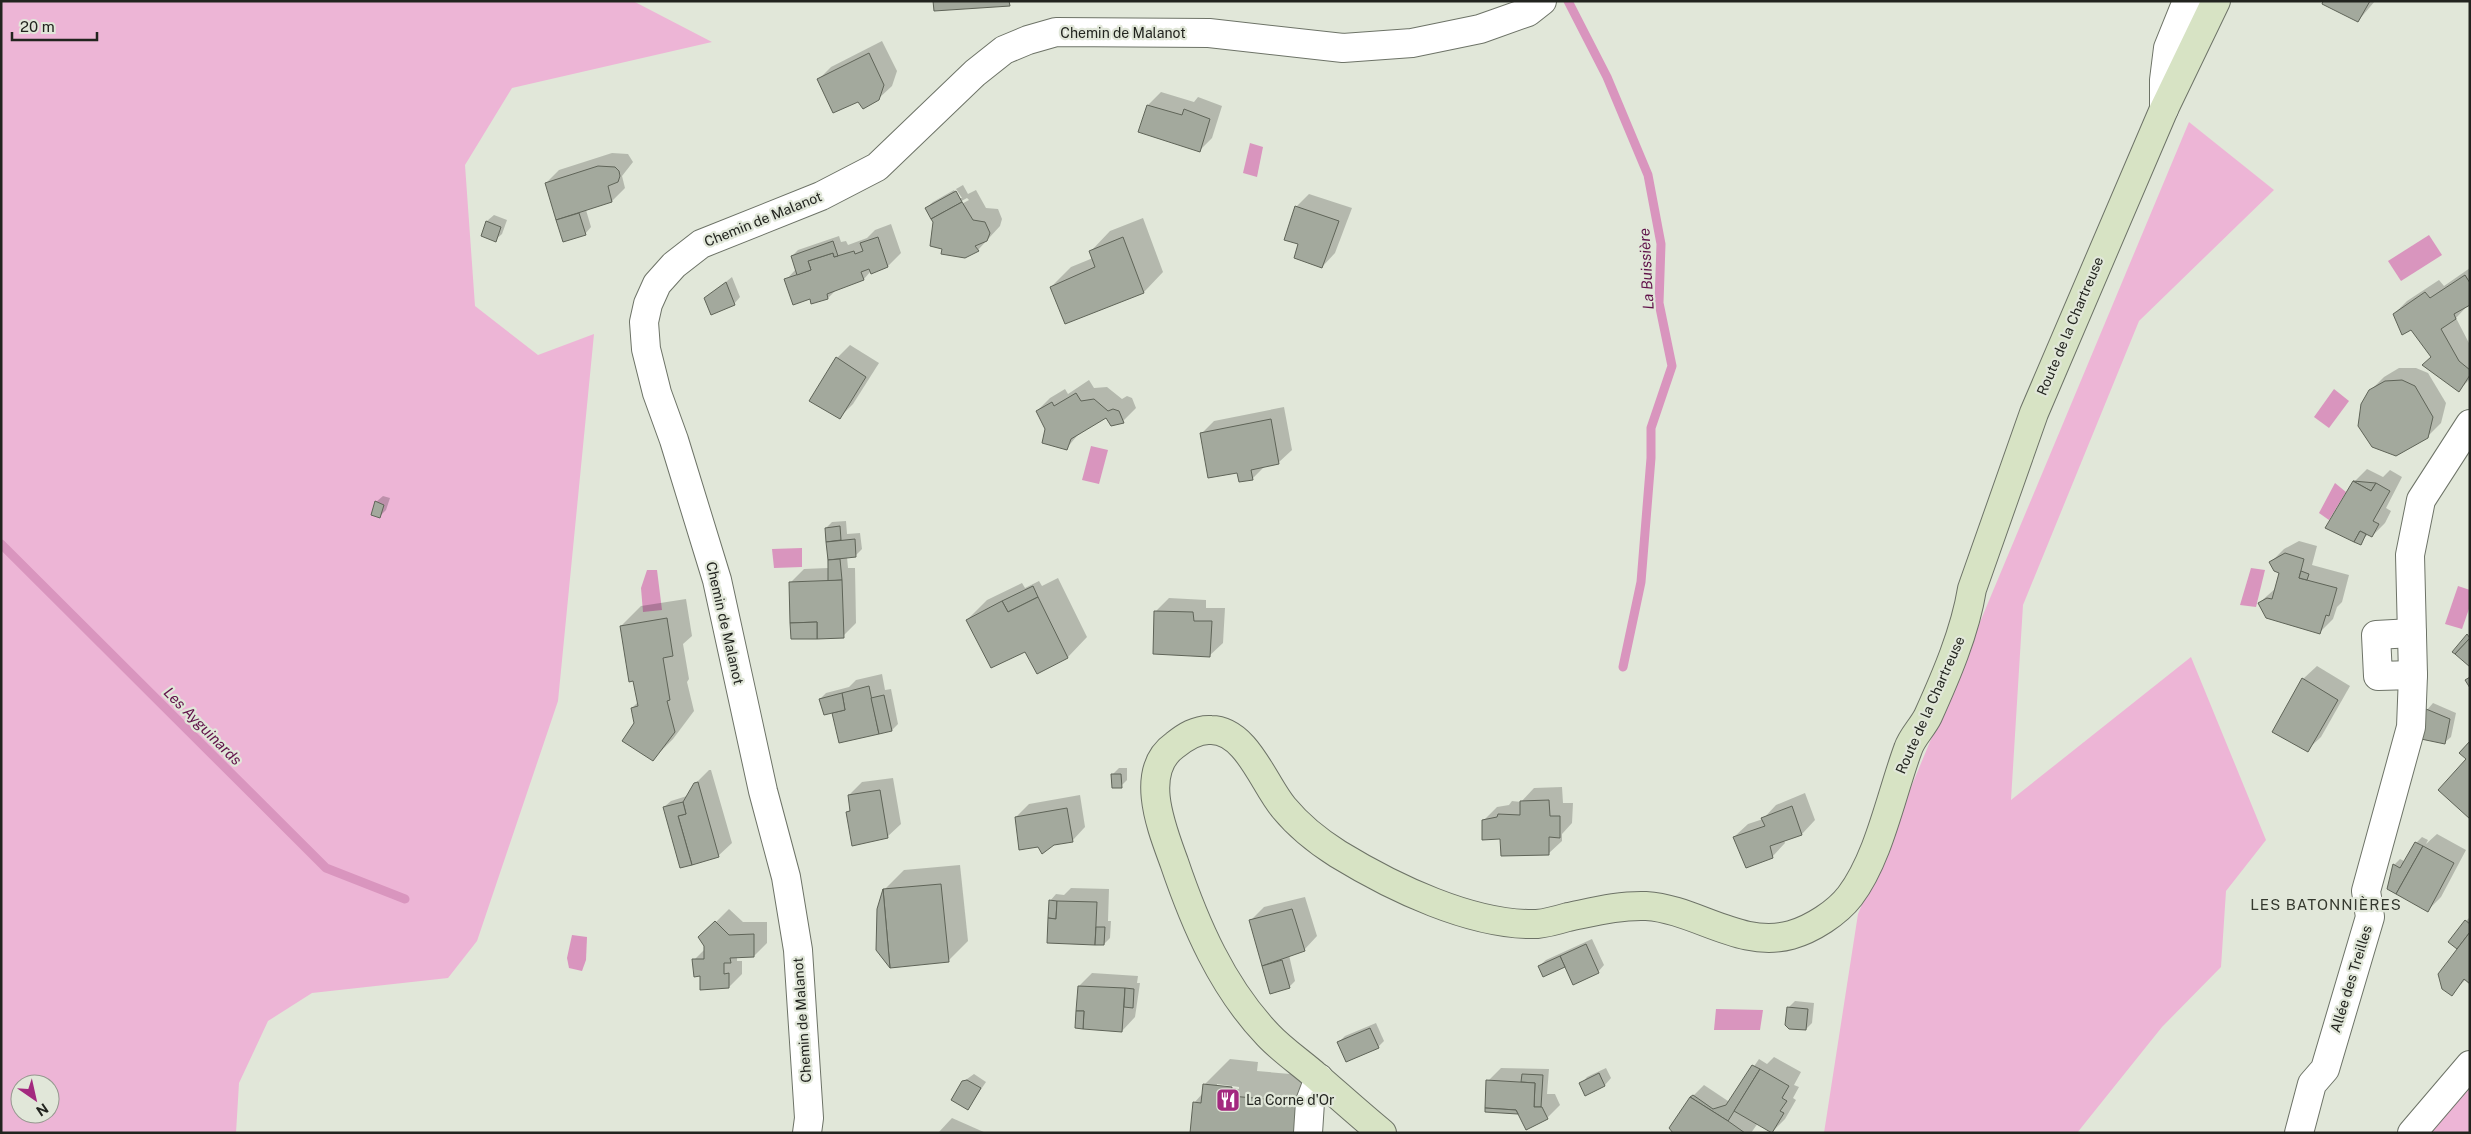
<svg xmlns="http://www.w3.org/2000/svg" width="2471" height="1134" font-family="'Public Sans',sans-serif">
  <style>
    .green { fill: #edb5d6; fill-rule: evenodd }
    .water { fill: #d995be }
    .shadow { fill: #0003; fill-rule: evenodd }
    .lines { fill: none; stroke-linecap: round; stroke-linejoin: round }
    .stream { stroke: #d995be; stroke-width: 9 }
    .building { fill: #a3a99d; stroke: #5f6458 }
    .minor-casing { stroke: #6d7367; stroke-width: 30 }
    .secondary-casing { stroke: #6d7367; stroke-width: 30 }
    .minor { stroke: #fff; stroke-width: 28 }
    .secondary { stroke: #d7e3c4; stroke-width: 28 }
    .labels { text-anchor: middle; dominant-baseline: central; stroke-width: 4.5; stroke-linejoin: round; paint-order: stroke }
    .street-label { font-size: 14px; fill: #22241f; stroke: #e1e7d9 }
    .poi-label { font-size: 14px; fill: #22241f; stroke: #e1e7d9; text-anchor: start }
    .water-label { font-size: 15px; font-style: italic; fill: #61124a; stroke: #e1e7d9 }
    .neighbourhood-label { font-size: 15px; letter-spacing: 1px; fill: #34382e; stroke: #e1e7d9 }
  </style>
  <rect width="100%" height="100%" fill="#e1e7d9"/>
  <g class="green">
    <path d="M1,1h632l79,41 -200,46 -47,77 10,141 63,49 56,-21 -36,367 -81,240 -29,37 -136,15 -44,28 -29,62 -3,50h-235zM20,1084h30v30h-30z"/>
    <path d="M2189,122l85,68 -135,131 -116,284 -12,195 180,-143 75,183 -40,51 -5,76 -59,60 -85,106h-253l34,-219z"/>
    <path d="M2470,1087v46h-47z"/>
  </g>
  <g class="water">
    <path d="M1250,143l13,4 -6,30 -14,-4z"/>
    <path d="M2429,235l13,20 -41,26 -13,-20z"/>
    <path d="M2334,389l15,12 -20,27 -15,-11z"/>
    <path d="M1091,446l17,4 -9,34 -17,-4z"/>
    <path d="M2335,483l11,9 -17,28 -10,-7z"/>
    <path d="M802,548v19l-28,1 -2,-19z"/>
    <path d="M2251,568l14,2 -9,37 -16,-2z"/>
    <path d="M647,570h10l5,40 -19,2 -2,-24z"/>
    <path d="M2458,586l12,4v16l-8,23 -17,-5z"/>
    <path d="M572,935l15,2 -1,23 -4,11 -13,-3 -2,-10z"/>
    <path d="M1716,1009l47,1 -3,20h-46z"/>
  </g>
  <g class="shadow">
    <path d="M2324,1h51l-17,20z"/>
    <path d="M882,41l15,30 -5,15 -14,13 -20,1 -40,-20 13,-13z"/>
    <path d="M1161,92l33,10 4,-5 24,9 -10,32 -13,13 -51,-46z"/>
    <path d="M612,153l16,1 5,8 -11,14 3,12 -13,13 -26,9 5,17 -6,7 -21,6 -18,-57 13,-13z"/>
    <path d="M963,185l5,9 8,-4 10,18 12,1 4,10 -2,7 -22,24 -35,-2 -9,-26 -8,-14 7,-6 21,-12 5,8h3l-6,-9zM967,198l2,2 -24,13v-3z"/>
    <path d="M1309,194l43,14 -17,45 -13,14 -26,-60z"/>
    <path d="M494,215l13,5 -5,14 -7,6 -12,-4 4,-15z"/>
    <path d="M1143,218l20,54 -19,20 -79,31 -14,-36 20,-20 22,-9 -2,-7 19,-20z"/>
    <path d="M891,224l10,29 -13,13 -18,6 -6,7 -27,10 -9,9 -16,5 -1,-5 -25,-18 10,-11 -4,-13 6,-6 41,-14 2,6 5,-1 2,4 19,-7 8,-8z"/>
    <path d="M2470,268v35l-14,15 14,27v34l-11,11 -48,-62 -17,-14 13,-13 32,-21 5,6z"/>
    <path d="M732,277l8,20 -6,7 -29,-5z"/>
    <path d="M850,345l29,18 -26,41 -13,13 -3,-59z"/>
    <path d="M2399,368h17l12,5 18,30 -5,20 -14,14 -57,-46 14,-14z"/>
    <path d="M1089,380l5,8 13,-1 15,12 5,-3 5,2 4,10 -13,13 -17,-5 -25,15 -15,18 -19,-20 -10,-18 13,-13 15,-9 3,5z"/>
    <path d="M1284,407l8,43 -14,13 -13,3 -13,13 -14,-7 -37,-38 13,-13z"/>
    <path d="M2367,469l16,8 7,-7 12,7 -16,31 5,3 -6,12 -13,13 -4,-2 -8,9 -6,-61z"/>
    <path d="M383,496l7,2 -4,12 -7,7 -3,-15z"/>
    <path d="M846,521l1,13 13,-1 2,16 -7,7 -8,1 1,11h7l1,55 -13,13 -52,-54 13,-13 24,-1 -2,-40 6,-6z"/>
    <path d="M2299,541l18,5 -5,19 37,10 -7,27 -5,5 -4,12 -13,13 -61,-29 17,-15 5,-16 -10,-10 13,-13z"/>
    <path d="M1058,578l29,59 -19,20 -31,15 -11,-22 -59,-30 20,-20 35,-17 3,5 14,-7 3,5z"/>
    <path d="M1169,598l37,2v8h19l-2,35 -14,13 -54,-44z"/>
    <path d="M686,599l6,37 -9,8 6,35 -2,3 7,29 -21,28 -20,20 -18,-35 -3,-16 6,-6 -17,-76 20,-20z"/>
    <path d="M2317,666l33,20 -29,51 -14,13 -4,-71z"/>
    <path d="M882,674l3,16 6,-1 7,35 -6,6 -59,-19 -13,-12 6,-6 23,-6 7,-7z"/>
    <path d="M2433,703l23,10 -5,24 -7,6 -17,-33z"/>
    <path d="M1119,768h8v12l-6,6 -8,-12z"/>
    <path d="M709,770h2l21,73 -14,13 -54,-49 7,-6 16,-5 8,-12z"/>
    <path d="M893,778l8,46 -14,13 -40,-25 4,-3 -2,-14 13,-13z"/>
    <path d="M1562,787l1,16h10l-1,20 -10,11v7l-14,13 -47,-16 -18,-17 14,-14 12,-2 3,-4 9,1 13,-14z"/>
    <path d="M1805,793l10,27 -13,14 -18,6 1,3 -13,14 -38,-20 14,-13 15,-5 13,-14z"/>
    <path d="M1080,795l5,32 -13,14 -56,-24 13,-13z"/>
    <path d="M2437,834l29,16 -25,47 -13,13 -34,-45 6,-6 6,3 10,-19 6,-6 6,3 -2,4z"/>
    <path d="M960,865l8,76 -20,20 -64,-71 20,-20z"/>
    <path d="M1071,888l38,1 -1,32h3l-1,17 -6,6 -55,-2 1,-41 6,-7 8,1z"/>
    <path d="M1305,897l12,39 -13,14 -15,5 6,26 -6,6 -18,5 -20,-72 13,-13z"/>
    <path d="M729,909l14,13h24v21l-13,13h-17v5h5v13l-13,13 -27,-12 -8,-15 12,-12 -6,-10z"/>
    <path d="M2470,917v65l-4,-3 -15,16 9,-52 6,-22z"/>
    <path d="M1592,939l12,26 -6,7 -32,-6h-27l7,-6z"/>
    <path d="M1092,973l46,3 -1,7h3l-5,34 -13,14 -43,-45z"/>
    <path d="M1795,1001l19,2 -2,20 -6,6 -18,-21z"/>
    <path d="M1376,1023l8,18 -6,6 -40,-4 7,-7z"/>
    <path d="M1774,1057l27,15 -7,13 5,2 -6,11 3,2 -11,19 -13,13 -14,-9 -7,10h-76l16,-35 13,-13 24,16 3,-1 28,-41 8,5z"/>
    <path d="M1230,1059l28,3 -1,9 67,6 -4,56 -126,-30 9,-10 1,-8zM1217,1084l22,3v2l-22,-2z"/>
    <path d="M1501,1068l48,1 -2,25h8l5,11 -13,13 -28,-5 -31,-32z"/>
    <path d="M1606,1068l5,10 -6,7 -19,9 -5,-10 6,-7z"/>
    <path d="M974,1074l12,8 -18,26 -5,-26z"/>
    <path d="M952,1118l34,15h-48z"/>
  </g>
  <g class="lines">
    <g class="stream">
      <path d="M1568,1l39,76 41,98 13,69 -2,59 13,63 -21,62v30l-10,124 -18,85"/>
      <path d="M1,544l325,324 79,31"/>
    </g>
  </g>
  <g class="building">
    <path d="M933,1h76l1,5 -76,5z"/>
    <path d="M2323,1h47l-12,21 -36,-18z"/>
    <path d="M869,53l15,32 -5,15 -16,9 -5,-7 -25,11 -16,-34z"/>
    <path d="M1147,105l35,10 2,-6 26,10 -10,33 -62,-20z"/>
    <path d="M598,166l17,1 4,4 1,5 -2,6 -10,4 4,16 -56,18 -11,-37z"/>
    <path d="M956,191l6,11 -31,17 -6,-11z"/>
    <path d="M962,202l11,18 12,2 5,11 -3,8 -12,5 4,5 -14,7 -24,-4 1,-5 -12,-3 3,-24 -2,-3z"/>
    <path d="M1295,206l44,15 -17,47 -28,-10 4,-14 -14,-4z"/>
    <path d="M579,213l7,22 -23,7 -7,-22z"/>
    <path d="M486,221l15,6 -5,15 -15,-6z"/>
    <path d="M878,237l10,30 -17,7 -2,-5 -8,3 3,8 -37,14 1,5 -17,5 -1,-5 -17,6 -9,-26 27,-9 -3,-9 25,-8 1,4 20,-6 1,3 8,-3 -3,-8z"/>
    <path d="M1123,237l21,56 -79,31 -15,-37 45,-20 -6,-16z"/>
    <path d="M833,241l5,15 -4,1 -1,-4 -25,8 3,9 -14,5 -6,-19z"/>
    <path d="M2465,275l5,8v22l-16,9 2,5 -15,10 18,32 11,9v5l-11,17 -37,-27 9,-8 -20,-27 -9,5 -9,-21 32,-22 5,6z"/>
    <path d="M726,282l9,23 -24,10 -7,-17z"/>
    <path d="M836,357l30,20 -26,42 -31,-18z"/>
    <path d="M2402,380l13,6 18,31 -5,21 -32,18 -24,-9 -14,-21 3,-22 8,-14 16,-9z"/>
    <path d="M1076,393l5,8 13,-2 14,12 5,-2 6,2 5,12 -13,3 -5,-8 -35,21 -4,11 -25,-7 3,-14 -9,-18 16,-9 2,4z"/>
    <path d="M1271,419l8,45 -28,6 2,10 -14,2 -2,-9 -29,5 -8,-45z"/>
    <path d="M2353,481l23,2 -5,8z"/>
    <path d="M2353,481l18,10 5,-8 14,8 -17,30 6,3 -7,13 -12,-6 -6,11 -29,-14z"/>
    <path d="M375,501l9,4 -4,13 -9,-3z"/>
    <path d="M840,526l1,14 -15,2 -1,-14z"/>
    <path d="M2360,531l6,3 -5,11 -7,-3z"/>
    <path d="M855,539l1,18 -28,3 -2,-18z"/>
    <path d="M2285,553l19,6 -5,19 38,10 -8,28 -3,-1 -6,19 -54,-16 -8,-15 9,-5 5,1 7,-26 -5,-2 -5,-9z"/>
    <path d="M840,559l2,21 -14,1v-21z"/>
    <path d="M2301,571l8,3 -2,6 -8,-2z"/>
    <path d="M842,580l2,58 -27,1v-17l-27,1 -1,-41z"/>
    <path d="M1033,586l5,11 -30,15 -6,-11z"/>
    <path d="M1038,597l30,61 -31,16 -12,-22 -34,16 -25,-48 36,-19 6,11z"/>
    <path d="M1154,611l39,1 1,9h18l-2,36 -57,-3z"/>
    <path d="M667,618l6,38 -10,2 7,42 -3,1 8,31 -22,29 -31,-20 12,-18 -3,-15 7,-2 -5,-25 -4,1 -9,-56z"/>
    <path d="M817,622v17h-26l-1,-16z"/>
    <path d="M2467,634l3,4 -15,16 -3,-2z"/>
    <path d="M2470,638v29l-15,-13z"/>
    <path d="M2470,677v11l-5,-8z"/>
    <path d="M2302,678l36,22 -30,52 -36,-20z"/>
    <path d="M869,686l10,48 -40,9 -7,-30 13,-3 -3,-17z"/>
    <path d="M842,693l3,17 -21,5 -5,-16z"/>
    <path d="M884,695l8,36 -13,3 -8,-36z"/>
    <path d="M2426,709l24,10 -5,25 -24,-5z"/>
    <path d="M2470,741v78l-32,-29 28,-31 -7,-6z"/>
    <path d="M1111,774h10l1,14h-10z"/>
    <path d="M698,782l21,75 -27,8 -14,-49 8,-2 -3,-12 11,-19z"/>
    <path d="M880,790l8,48 -36,8 -6,-34 4,-1 -2,-16z"/>
    <path d="M1549,800l1,16h10v22l-11,-1v18l-48,1 -1,-17 -18,1v-20l15,-3 1,-3 22,1v-14z"/>
    <path d="M683,802l3,12 -8,2 14,49 -12,3 -17,-61z"/>
    <path d="M1792,806l10,29 -32,11 3,12 -27,10 -13,-31 32,-11 -4,-8z"/>
    <path d="M1067,808l6,34 -19,3 -12,9 -4,-7 -19,3 -4,-33z"/>
    <path d="M2415,842l8,4 -27,48 -9,-5 6,-25 7,4z"/>
    <path d="M2423,846l31,17 -26,49 -32,-18z"/>
    <path d="M941,884l8,78 -59,6 -7,-79z"/>
    <path d="M883,889l7,79 -14,-18 1,-41z"/>
    <path d="M1049,900l8,1 -1,18 -8,-1z"/>
    <path d="M1057,901l40,1 -2,43 -48,-2 1,-25 8,1z"/>
    <path d="M1292,909l13,42 -43,15 -13,-46z"/>
    <path d="M2465,920l5,4v8l-13,17 -9,-7z"/>
    <path d="M715,921l14,14 25,-1v23l-24,1 1,5h-7v11l5,-1v15l-29,2v-14l-6,1 -2,-18h12v-13l-6,-9z"/>
    <path d="M1096,927h9l-1,18h-9z"/>
    <path d="M2470,932v52l-6,-5 -12,17 -10,-7 -4,-15z"/>
    <path d="M1586,944l13,29 -26,12 -13,-29z"/>
    <path d="M1560,956l5,11 -22,10 -5,-11z"/>
    <path d="M1282,960l8,28 -20,6 -8,-28z"/>
    <path d="M1078,986l47,2 -3,44 -39,-3 1,-18h-8z"/>
    <path d="M1125,988l9,1 -1,19 -9,-1z"/>
    <path d="M1787,1007l21,2 -2,21 -17,-1 -4,-4z"/>
    <path d="M1076,1011h8l-1,18 -8,-1z"/>
    <path d="M1370,1028l9,20 -33,14 -9,-20z"/>
    <path d="M1752,1065l8,4 -32,52 -38,-24 3,-2 20,14 13,-4z"/>
    <path d="M1760,1069l29,17 -7,12 5,3 -7,10 4,2 -12,20 -38,-22z"/>
    <path d="M1599,1073l6,13 -20,10 -6,-13z"/>
    <path d="M1522,1074l21,1 -2,32h-7l1,-24 -14,-1z"/>
    <path d="M967,1080l14,8 -13,22 -17,-10 11,-19z"/>
    <path d="M1486,1080l49,3 -1,24h8l6,12 -22,11 -10,-20 -31,-2z"/>
    <path d="M1203,1084l29,3 -1,9 67,6 -1,31h-107l3,-31 8,1z"/>
    <path d="M1690,1097l38,24 17,12h-72l-4,-5z"/>
    <path d="M1485,1108l31,2 2,4 -33,-2z"/>
  </g>
  <g class="lines">
    <g class="minor-casing">
      <g id="minor">
        <path d="M2164,109v-29l4,-32 19,-47"/>
        <path d="M2412,633l-36,2 2,41 35,-1"/>
        <path d="M807,1133l2,-15 -11,-168 -12,-73 -23,-86 -46,-211 -43,-140 -17,-47 -11,-44 -2,-27 4,-18 9,-20 17,-19 27,-21 120,-48 56,-29 98,-94 29,-23 24,-10 28,-8 153,1 134,15 69,-5 68,-14 48,-17 14,-11"/>
        <path d="M1308,1133l2,-31 9,-24"/>
        <path d="M2299,1133l13,-49 13,-15 45,-152 -4,-26 45,-164 2,-52 -3,-120 11,-55 49,-76"/>
        <path d="M2412,1133l58,-68"/>
      </g>
    </g>
    <g class="secondary-casing">
      <path id="secondary" d="M1382,1133c-23,-19 -44,-38 -66,-57 -16,-14 -34,-26 -48,-41 -46,-48 -73,-111 -94,-173 -12,-33 -36,-91 1,-117 10,-8 22,-16 36,-15 36,0 53,55 73,78 14,17 35,34 54,46 54,33 134,72 199,70 10,-1 21,-4 31,-7 25,-5 52,-12 78,-11 50,3 94,43 145,29 21,-6 46,-22 59,-39 29,-38 41,-101 58,-147 4,-12 14,-21 20,-33 18,-40 37,-84 44,-127l62,-176 130,-304 52,-108"/>
    </g>
    <use href="#minor" class="minor"/>
    <use href="#secondary" class="secondary"/>
  </g>
  <defs>
    <g id="restaurant-square" transform="scale(1.25)"><rect x="-9" y="-9" width="18" height="18" rx="4" fill="#a3297f" stroke="#e1e7d9"/><path d="M-5-6h1v4h1v-4h1v4h1v-4h1v5L-1.5 .5V6h-2V.5L-5-1ZM5-6V6H3V1.5H1.5Q1.5-4 5-6Z" fill="#fff"/></g>
  </defs>
  <g fill-rule="evenodd">
    <use href="#restaurant-square" x="1228" y="1100"/>
  </g>
  <g class="labels">
    <g class="street-label">
      <text x="1123" y="33">Chemin de Malanot</text>
      <text transform="translate(763 219) rotate(-22)">Chemin de Malanot</text>
      <text transform="translate(2070 326) rotate(-67)">Route de la Chartreuse</text>
      <text transform="translate(725 623) rotate(77)">Chemin de Malanot</text>
      <text transform="translate(1930 705) rotate(-66)">Route de la Chartreuse</text>
      <text transform="translate(2351 979) rotate(-73)">Allée des Treilles</text>
      <text transform="translate(802 1020) rotate(-94)">Chemin de Malanot</text>
    </g>
    <g class="poi-label">
      <text x="1246" y="1100">La Corne d'Or</text>
    </g>
    <g class="water-label">
      <text transform="translate(1646 269) rotate(-93)">La Buissière</text>
      <text transform="translate(203 726) rotate(45)">Les Ayguinards</text>
    </g>
    <g class="neighbourhood-label">
      <text x="2326" y="904">LES BATONNIÈRES</text>
    </g>
  </g>
  <rect width="2471" height="1134" fill="none" stroke="#22241f" stroke-width="5"/>
  <g transform="translate(35 1099) rotate(146)"><circle r="24" fill="#e1e7d9" stroke="#95998f"/>
  <path d="M0-4L9 19L0 12L-9 19Z" fill="#a3297f"/>
  <text y="-8" font-size="14" font-weight="bold" text-anchor="middle" fill="#22241f">N</text>
  </g>
  <path d="M12 32v8h85v-8" fill="none" stroke="#22241f" stroke-width="2.5"/>
  <text x="20" y="32" font-size="15" fill="#22241f" stroke="#e1e7d9" stroke-width="4" paint-order="stroke">20 m</text>
</svg>
